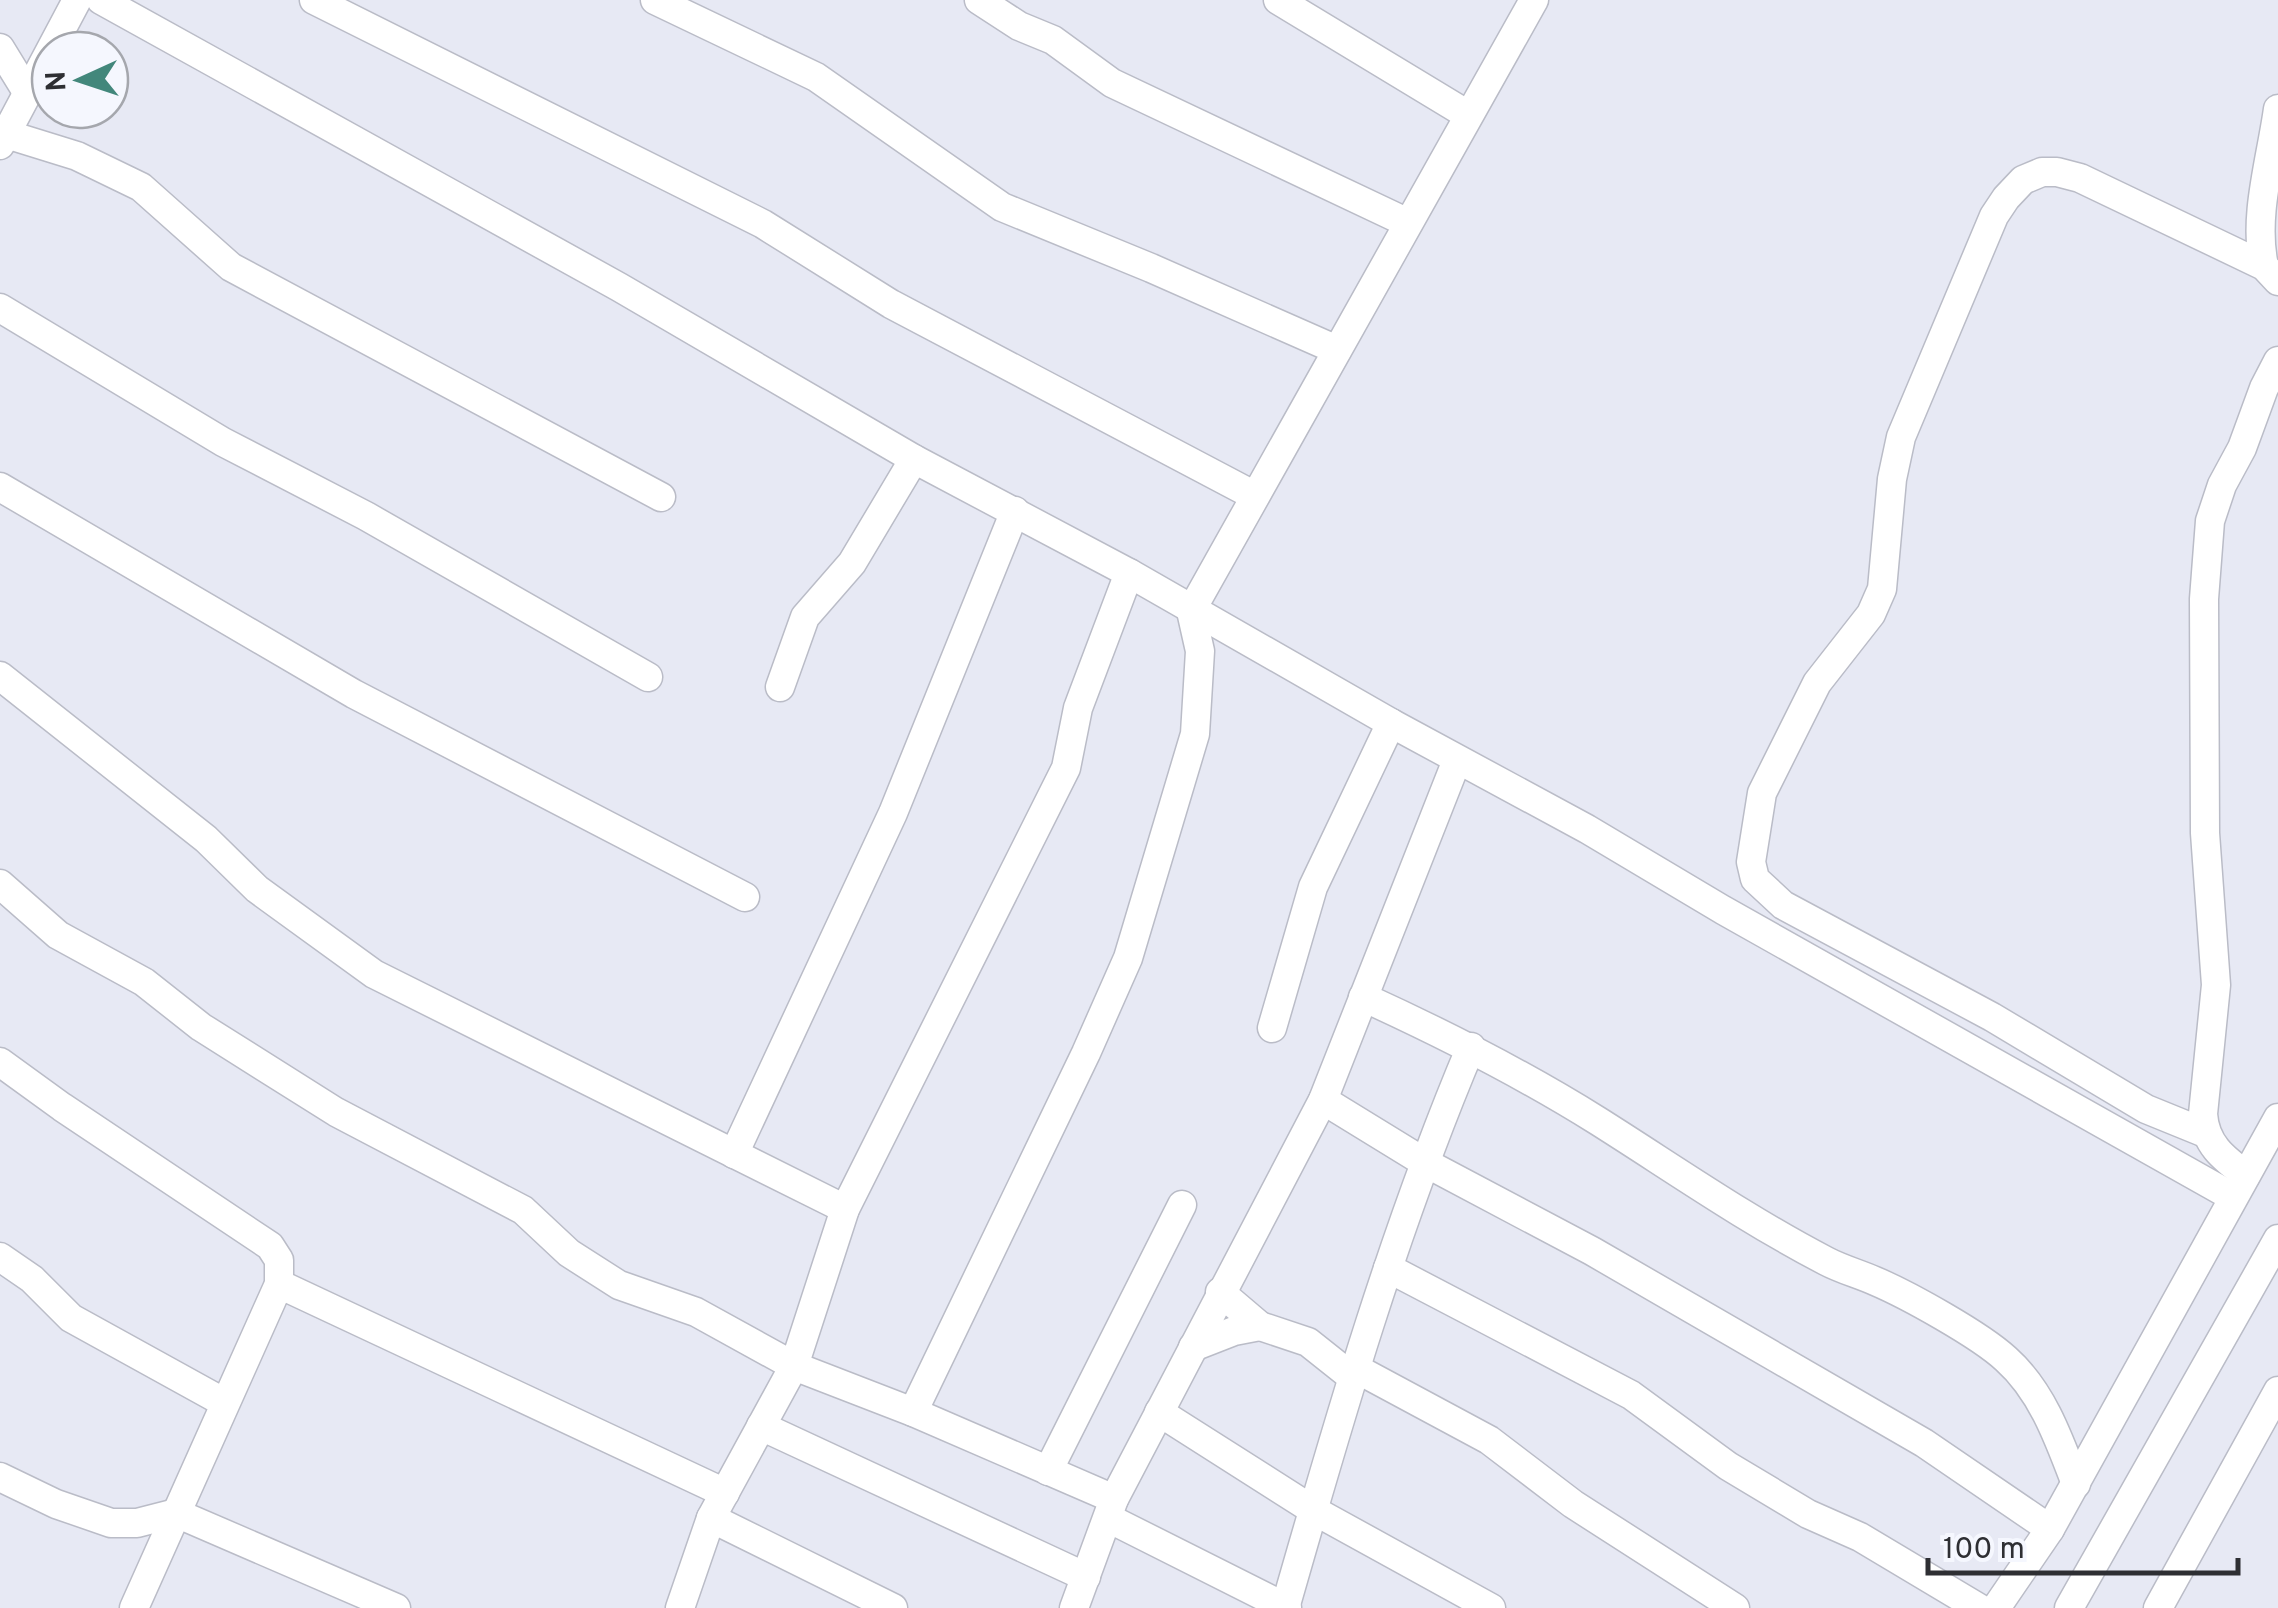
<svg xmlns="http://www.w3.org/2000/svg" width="2278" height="1608" font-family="Overpass,sans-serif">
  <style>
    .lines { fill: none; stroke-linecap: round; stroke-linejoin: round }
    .minor-casing { stroke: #babcc7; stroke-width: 31 }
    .minor { stroke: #fff; stroke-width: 28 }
  </style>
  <rect width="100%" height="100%" fill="#e7e9f4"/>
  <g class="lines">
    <g class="minor-casing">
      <g id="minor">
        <path d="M101,0l518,287 295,172 215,114 262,150 196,106 136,81 510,287"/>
        <path d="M314,0l449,224 128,80 364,192"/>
        <path d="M655,0l161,77 186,130 149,61 186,82"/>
        <path d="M979,0l40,26 34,14 59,43 296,140"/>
        <path d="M1278,0l190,115"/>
        <path d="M0,48l27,44"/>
        <path d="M6,134l71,22 64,31 90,80 430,230"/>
        <path d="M0,145l77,-145"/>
        <path d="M2264,266c-11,-50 7,-106 14,-157"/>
        <path d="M0,308l223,134 143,74 282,161"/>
        <path d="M0,487l354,207 391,203"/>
        <path d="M0,676l206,163 51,50 117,85 471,235"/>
        <path d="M780,687l25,-70 47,-54 62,-104"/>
        <path d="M0,884l58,51 86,47 57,45 135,85 187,98 46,43 50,32 77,27 98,54 119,46 201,87"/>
        <path d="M1363,997c81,37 160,77 235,124 76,48 149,99 228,140 15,8 33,13 49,20 33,14 105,54 131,78 36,32 53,80 70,125"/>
        <path d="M1272,1028l41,-141 78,-164"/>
        <path d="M0,1062l62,45 208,139 9,14v24l-145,324"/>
        <path d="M1323,1100l101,62 168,89 332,192 126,86"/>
        <path d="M2205,1133l-59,-24 -154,-92 -209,-112 -28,-26 -4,-17 11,-69 55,-110 54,-69 11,-25 10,-110 9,-42 93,-221 12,-18 17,-18 19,-8h15l23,6 184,88 14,15"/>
        <path d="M734,1154l159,-341 122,-302"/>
        <path d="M2246,1175c-23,-17 -41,-31 -43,-61l13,-129 -11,-152 -1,-234 6,-78 12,-36 20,-37 22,-60 14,-27"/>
        <path d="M0,1257l32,22 39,39 154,85"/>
        <path d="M1388,1268l243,127 97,71 80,48 52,23 119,71"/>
        <path d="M279,1284l446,209"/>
        <path d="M1220,1292l40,34 48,16 44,35"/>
        <path d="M1193,1347l41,-16 26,-5"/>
        <path d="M1355,1368l134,72 84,64 162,104"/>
        <path d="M913,1412l173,-359 42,-95 67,-224 5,-83 -9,-40 343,-611"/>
        <path d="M1159,1412l154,98 178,98"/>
        <path d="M761,1426l325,151"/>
        <path d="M1048,1471l134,-266"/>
        <path d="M0,1477l56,27 55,19h26l39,-10 220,95"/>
        <path d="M711,1518l182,90"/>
        <path d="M1108,1518l179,90"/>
        <path d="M680,1608l31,-90 83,-152 51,-157 221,-441 12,-60 51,-135"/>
        <path d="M1074,1608l40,-109 209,-399 134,-340"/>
        <path d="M1285,1608c54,-189 109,-379 186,-561"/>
        <path d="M1996,1608l54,-79 228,-411"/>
        <path d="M2069,1608l209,-369"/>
        <path d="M2158,1608l120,-217"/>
      </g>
    </g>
    <use href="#minor" class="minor"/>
  </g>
  <g transform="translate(80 80) rotate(267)"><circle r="48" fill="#f5f7fe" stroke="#a5a7ad" stroke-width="2.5"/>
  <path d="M0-8L18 38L0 25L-18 38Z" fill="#42877b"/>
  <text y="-15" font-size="28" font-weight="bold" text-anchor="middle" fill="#2e2f33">N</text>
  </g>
  <path d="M1928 1558v15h310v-15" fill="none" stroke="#2e2f33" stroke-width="5"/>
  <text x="1943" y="1558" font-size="30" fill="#2e2f33" stroke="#f5f7fe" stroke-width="8" paint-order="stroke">100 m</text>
</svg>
